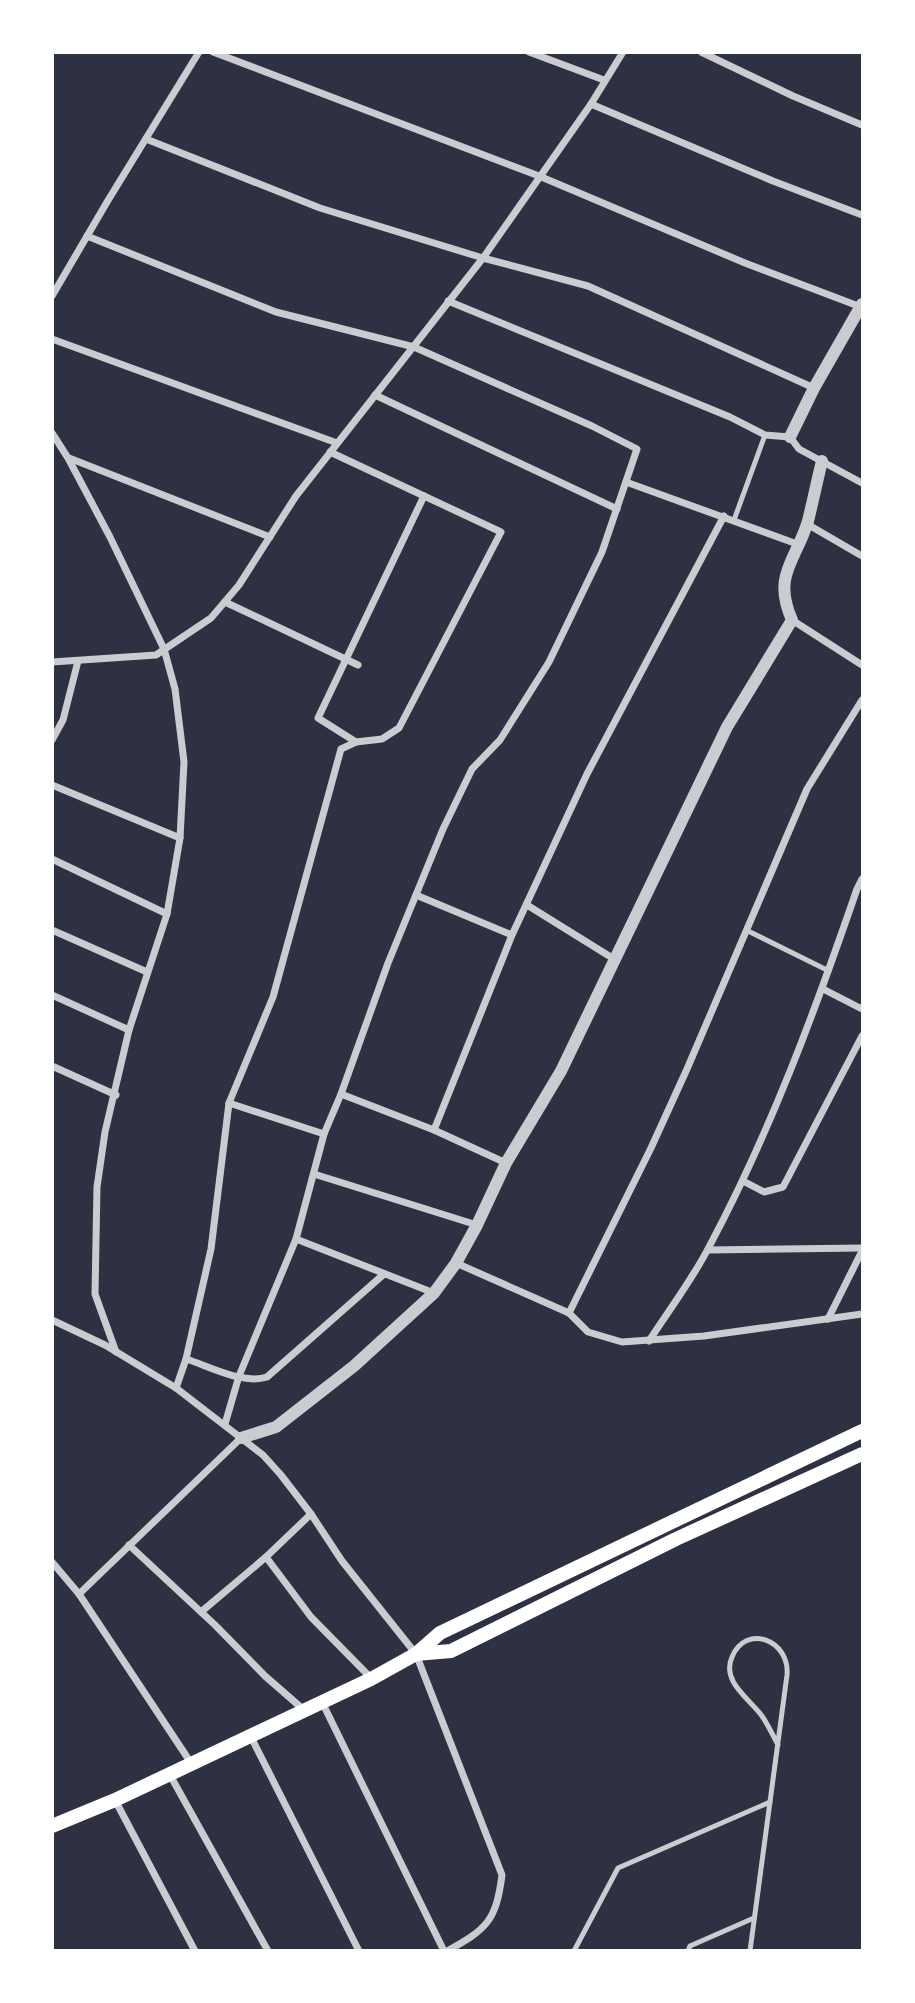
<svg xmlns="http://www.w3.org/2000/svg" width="915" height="2003" font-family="'Work Sans',sans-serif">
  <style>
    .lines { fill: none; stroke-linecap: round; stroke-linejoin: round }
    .service { stroke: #caccd0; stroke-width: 5 }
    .minor { stroke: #caccd0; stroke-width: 7 }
    .tertiary { stroke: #caccd0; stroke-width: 12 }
    .secondary { stroke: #fff; stroke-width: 14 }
  </style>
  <rect width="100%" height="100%" fill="#2d3142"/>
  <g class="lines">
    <g class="service">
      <path d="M734,520l31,-85"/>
      <path d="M746,930l83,41"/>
      <path d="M574,1951l44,-83 152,-66"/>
      <path d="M688,1951l2,-5 64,-28"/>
      <path d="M750,1951l37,-276c3,-35 -41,-52 -55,-18 -11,25 18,42 30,59 6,9 11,19 16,29"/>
    </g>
    <g class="minor">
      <path d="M213,52l326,124 206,87 116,44"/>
      <path d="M529,52l75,28"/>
      <path d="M701,52l92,44 69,29"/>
      <path d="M591,104l182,77 89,34"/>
      <path d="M146,139l174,69 163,50 105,28 226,102"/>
      <path d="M87,236l189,76 138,35 178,79 45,23 -35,103 -53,110 -49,78 -28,29 -29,60 -55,134 -47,131 -17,40 -28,105 -57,137 -14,48"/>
      <path d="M52,296l55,-94 92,-150"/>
      <path d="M448,301l282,116 35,18 25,2 9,12 63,34"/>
      <path d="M52,339l285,104"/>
      <path d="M375,395l242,114"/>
      <path d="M52,433l16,25 42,79 54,112 11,40 9,73 -4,76 -13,76 -38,116 -24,102 -8,55 -2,107 21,58"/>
      <path d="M69,458l201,79"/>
      <path d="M626,482l171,62"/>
      <path d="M807,524l55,32"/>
      <path d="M225,602l133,63"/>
      <path d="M792,620l70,45"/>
      <path d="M52,662l104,-7 55,-37 28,-33 57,-89 187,-238 108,-154 32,-52"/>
      <path d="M52,740l11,-20 15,-59"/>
      <path d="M356,742l-38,-24 106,-222"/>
      <path d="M52,785l128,53"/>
      <path d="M52,859l115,55"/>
      <path d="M416,895l96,40"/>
      <path d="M527,905l87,54"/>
      <path d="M52,930l95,42"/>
      <path d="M823,989l39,20"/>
      <path d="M52,995l77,35"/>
      <path d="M52,1066l64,29"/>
      <path d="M341,1094l93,36 72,33"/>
      <path d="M229,1103l95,31"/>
      <path d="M434,1130l78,-195 75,-161 137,-258"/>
      <path d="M314,1174l163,51"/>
      <path d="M743,1181l21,11 19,-5 79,-151"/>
      <path d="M296,1239l138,54"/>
      <path d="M708,1250l154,-2"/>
      <path d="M456,1263l113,50 19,19 34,10 82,-6 158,-22"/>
      <path d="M569,1313l82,-165 36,-79 120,-280 55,-89"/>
      <path d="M828,1319l34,-68"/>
      <path d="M52,1320l53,25 71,43 87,67 18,20 30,39 31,47 74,93 86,221c-6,46 -15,54 -55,76"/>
      <path d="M649,1341c20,-31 43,-61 60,-94 61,-114 106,-236 148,-358l5,-10"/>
      <path d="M186,1359c23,7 57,26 81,18l117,-103"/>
      <path d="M176,1388l10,-29 25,-110 18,-146 44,-106 68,-248 15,-7 26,-3 17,-11 102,-196 -171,-80"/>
      <path d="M129,1545l86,80 50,51 39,34"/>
      <path d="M266,1557l45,60 60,61"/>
      <path d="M52,1562l27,32 112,169"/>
      <path d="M79,1594l162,-156"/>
      <path d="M201,1612l65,-55 45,-43"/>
      <path d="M322,1702l122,249"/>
      <path d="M251,1737l108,214"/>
      <path d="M170,1775l98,176"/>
      <path d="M115,1800l80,151"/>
    </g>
    <g class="tertiary">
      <path d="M790,437l24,-49 48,-84"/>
      <path d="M241,1438l35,-11 78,-61 80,-73 22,-30 21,-38 29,-62 55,-92 166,-344 65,-107c-20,-45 4,-59 16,-99 5,-20 9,-40 14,-60"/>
    </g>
    <g class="secondary">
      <path d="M416,1654l35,-3 225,-112 186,-85"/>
      <path d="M52,1826l63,-26 256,-121 45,-25 24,-21 422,-202"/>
    </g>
  </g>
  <rect width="915" height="2003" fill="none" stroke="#ffffff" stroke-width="108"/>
</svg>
